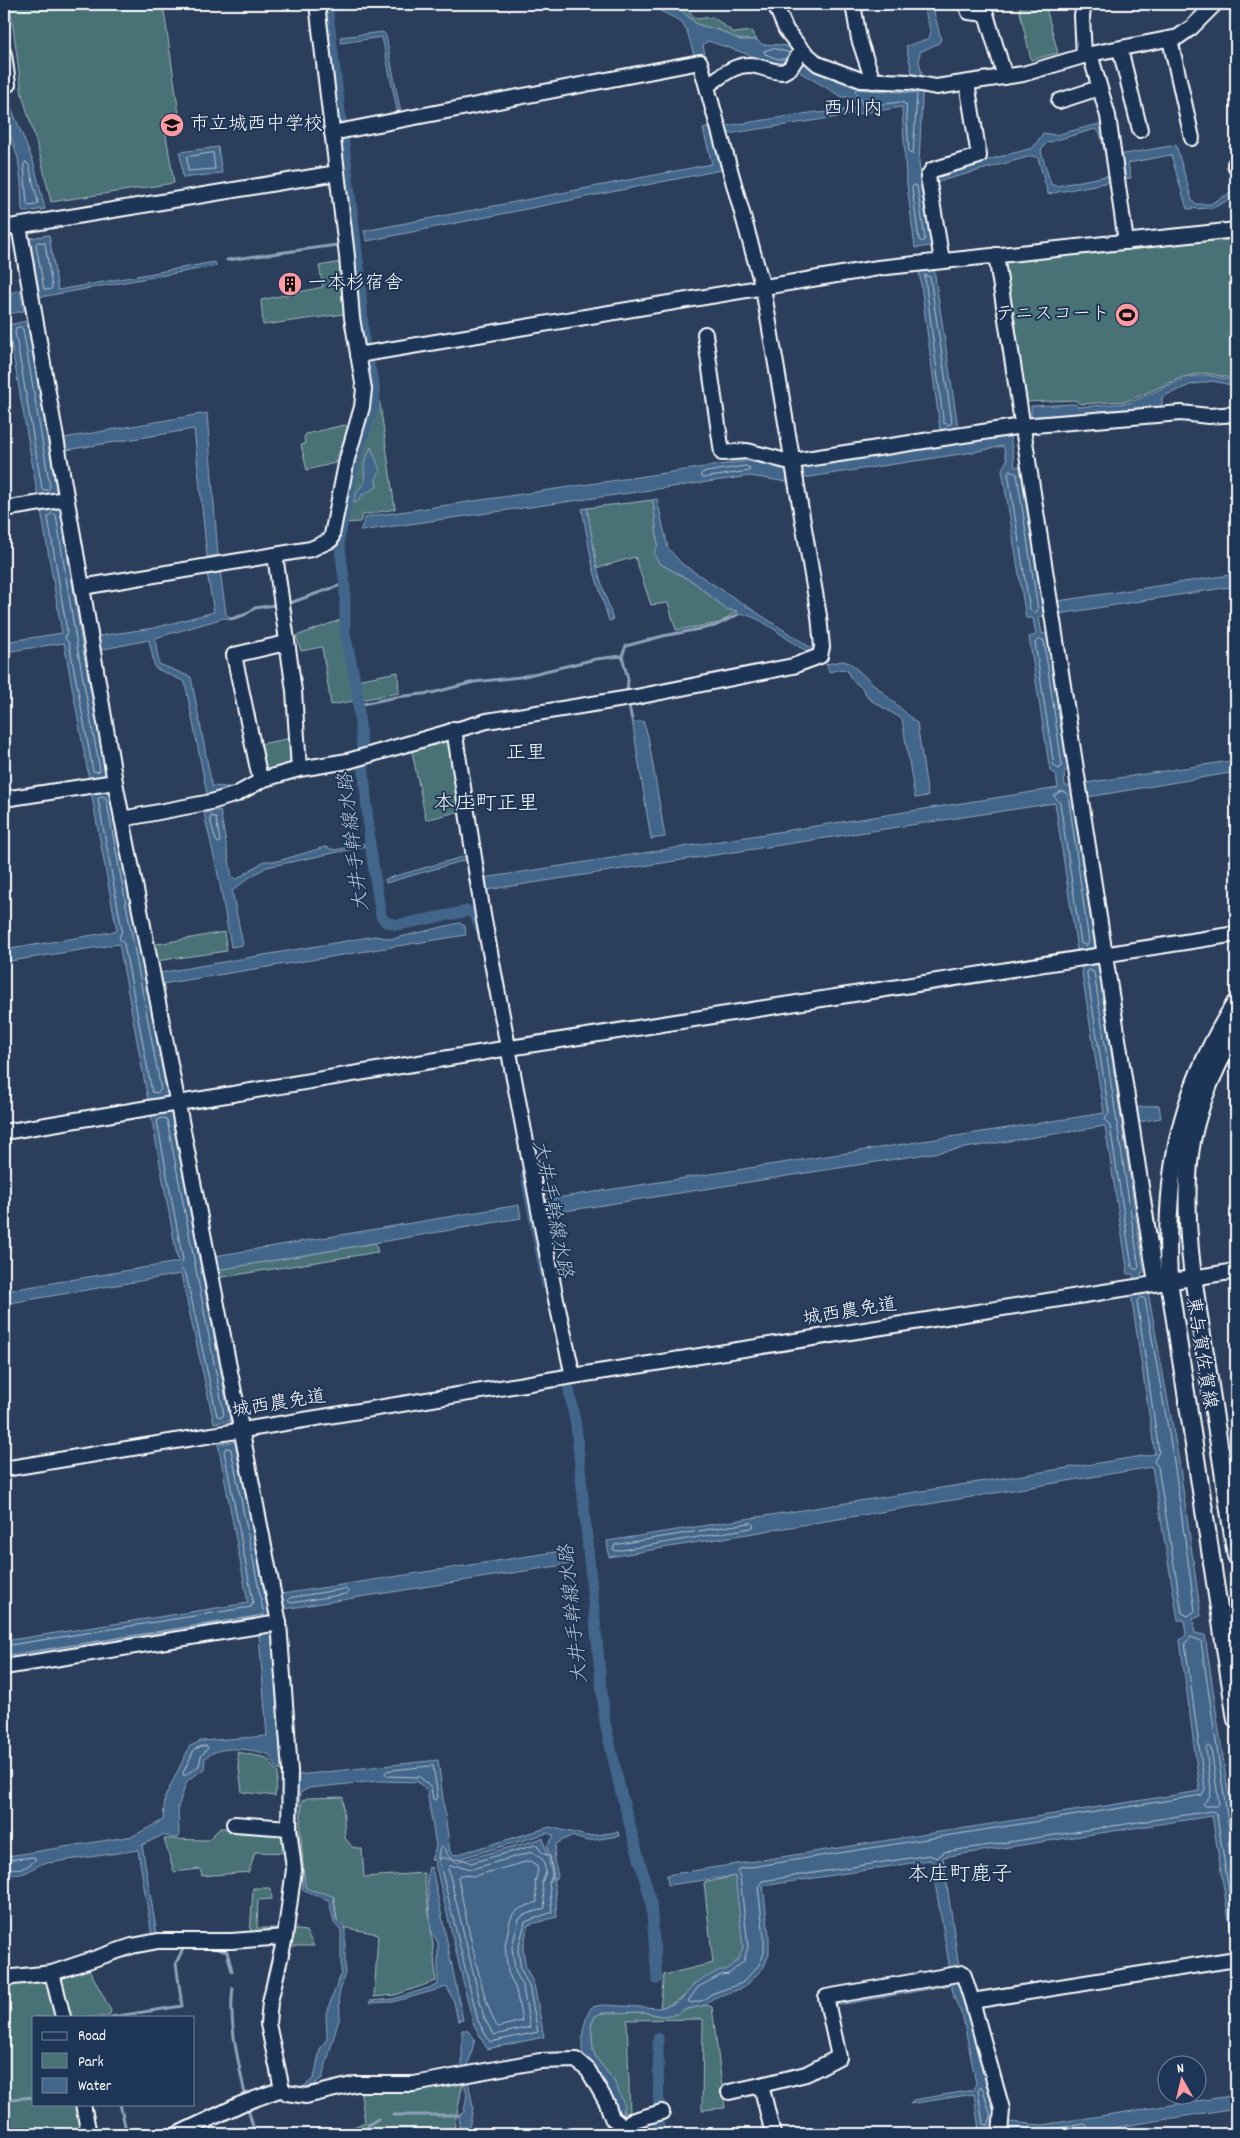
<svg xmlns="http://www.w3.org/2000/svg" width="1240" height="2138" font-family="Dekko,'Klee One',sans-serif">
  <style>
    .green { fill: #4a7276; stroke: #a4b8ba }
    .water { fill: #43668a; stroke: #8ea3b9 }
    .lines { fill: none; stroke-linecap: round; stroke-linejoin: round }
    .shore { stroke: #b4c2d0; stroke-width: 1 }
    .stream { stroke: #8ea3b9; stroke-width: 3 }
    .canal { stroke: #43668a; stroke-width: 11 }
    .minor-casing { stroke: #fff; stroke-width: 18 }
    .major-casing { stroke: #fff; stroke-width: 20 }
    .minor { stroke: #1d3557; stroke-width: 14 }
    .major { stroke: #1d3557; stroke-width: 16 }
    .labels { text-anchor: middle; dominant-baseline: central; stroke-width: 4; stroke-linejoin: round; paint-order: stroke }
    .poi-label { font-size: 19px; fill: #fff; stroke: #1d3557; text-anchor: start }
    .street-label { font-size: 19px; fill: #fff; stroke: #1d3557 }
    .neighbourhood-label { font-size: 20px; fill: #fff; stroke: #1d3557 }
    .water-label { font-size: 20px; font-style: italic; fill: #b4c2d0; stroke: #1d3557 }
    .quarter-label { font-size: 21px; fill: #fff; stroke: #1d3557 }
  </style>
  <rect width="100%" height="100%" fill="#2b3e5c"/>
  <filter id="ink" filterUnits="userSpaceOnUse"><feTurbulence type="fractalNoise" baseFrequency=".02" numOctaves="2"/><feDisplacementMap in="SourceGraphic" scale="10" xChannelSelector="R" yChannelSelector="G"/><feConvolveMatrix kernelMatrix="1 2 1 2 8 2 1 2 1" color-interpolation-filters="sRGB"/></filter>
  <g filter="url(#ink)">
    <g class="green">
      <path d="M10,4h153l16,110 -16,3 11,66 -123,19 -10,-43 -19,-65z"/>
      <path d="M665,4c16,0 21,2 31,15l17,-2 21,16 17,-2 6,9h-17l-19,-9 -25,-7 -5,-6z"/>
      <path d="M1032,4h13l13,49 -27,7 -12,-52z"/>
      <path d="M1236,239v140l-31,-6 -22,4 -55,24 -48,3 -5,-4 -51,2 -22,-141z"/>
      <path d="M341,262l3,52 -81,11 -2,-25 62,-13 -4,-21z"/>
      <path d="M379,397l16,112 -32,6 -3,7 -16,1 17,-69z"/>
      <path d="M344,425l5,2 -14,36 -28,7 -6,-25 4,-1 -1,-7 2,-3z"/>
      <path d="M653,500l5,45 1,18 36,20 31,26 11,2 -17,12 -44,7 -8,-27 -17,2 -16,-48 -38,11 -10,-60z"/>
      <path d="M343,619v15l8,47 47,-9 1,21 -68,12 -9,-58 -21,4 -5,-15z"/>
      <path d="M452,733l12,77 -38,10 -15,-73z"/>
      <path d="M291,738l3,22 -2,5 -26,8 -5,-5 -5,-23z"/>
      <path d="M224,932l3,19 -71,10 -4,-16z"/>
      <path d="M375,1243l3,9 -161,26v-8z"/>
      <path d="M237,1752l30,6 11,15 -3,23 -33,-4z"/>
      <path d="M343,1797l2,41 7,9 10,2 2,28 60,-4c4,36 10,72 12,108l-41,14 -21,2 4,-63 -32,-6 -9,-9 -3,-22c-9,-5 -21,-4 -29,-10l-5,-61 2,-25 5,-3z"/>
      <path d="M220,1828l65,3 4,22 -34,-1 -6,20 -47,4 -2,-7 -26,3 -10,-33 44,1z"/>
      <path d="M735,1876c2,17 14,71 4,84 -9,11 -27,18 -39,25 -14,9 -23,18 -40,23l4,-33 49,-12 -9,-80z"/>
      <path d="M253,1888h18l1,11 -14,1 -1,28h18l1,5 -26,2z"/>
      <path d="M292,1929l14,2 8,15h-26z"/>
      <path d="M87,1965l24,46 -3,6h-40l-9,-40z"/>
      <path d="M49,1979l8,38h-23v87h42l7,30h-77l-2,-18v-133z"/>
      <path d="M706,2005l6,2 13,101 -23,2 1,-91 -76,1 3,94 -5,3 -11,-36 -18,-23 -3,-8 -2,-25 4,-9 7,-3 42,-1 17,4 16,-2 6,-4z"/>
      <path d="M464,2077l-11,57h-116l28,-12 -5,-34z"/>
    </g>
    <g class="water">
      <path d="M647,4h18l15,5 16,15 25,7 19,9h17l6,5c10,-2 18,1 28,1l33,27 89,4 -7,-31 22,-7 3,-6 -8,-29h9l9,35 -2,4 -19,9 -1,9 4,19 -4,83 12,83 -16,2 -9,-71 -4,-70 -175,27 -1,-8 90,-14 4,1 32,-4 4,-3 -1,-7 -3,-2h-10l-56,-33h-9l-69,-23 -5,4 2,10 -10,3 -8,-27 -5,-9z"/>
      <path d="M383,32l3,4 15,78 -3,1 -16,-78 -41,6 -1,-6z"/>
      <path d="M4,92h1l29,72 11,45 -22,3 -1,-2 -1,-27 -3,-25 -14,-41z"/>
      <path d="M1099,124l5,2 5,28h-4l-5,-21 -5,-4 -49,14 -5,8 10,33 5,2 55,-11 -1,7 -62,12 -10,-36 -6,-2 -95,26 -2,-8 98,-26 10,-15 12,2z"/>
      <path d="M711,127l10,43 -354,71 -3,-10 348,-67 -9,-35z"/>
      <path d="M1176,145l16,55 3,4h15l26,-14v6l-23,12 -26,1 -16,-54 -43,8 3,15 -8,1 -4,-24z"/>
      <path d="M218,147l4,26 -39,5 -3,-26z"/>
      <path d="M49,235l9,55 157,-28 1,4 -176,31 -10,-59z"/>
      <path d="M934,269l24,158 -5,2 1,15 56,-8 5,31 5,-1 24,150 -5,1 3,17 6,-1 20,135 -4,5 1,13h6l1,7 23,154 -5,2 3,16h5l46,307 -3,1 2,19h5l31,169 22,155 -8,3 2,14 10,2 31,211v104l-2,1 -22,-135 -269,41 16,110 -9,2 -19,-109 -168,26 6,49v19l-5,13 -19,20 -33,12 -6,6 -23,5 -6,4 -16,2 -17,-4 -42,1 -7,3 -4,9 2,25 3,8 18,23 10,23 -2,9 3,4 -6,17h-49c22,-9 32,4 45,-20 -4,-32 -15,-31 -30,-54 -7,-12 -1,-43 7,-53l10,-2 58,3 13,-4 9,-5 13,-16 25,-13h6l13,-11 4,-11 -8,-72 -67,9 -1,-10 533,-84 -20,-151 6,-5 -2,-15h-6l-26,-153 -543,90 -2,-16 548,-87 -24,-159 6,-2 -4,-19h-5l-23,-148 -559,88 -3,-14 561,-87 -23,-146 5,-1 -2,-16h-7l-22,-147 -569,87 -2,-12 574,-90 -2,-14 -6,-3 -21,-134 7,-2 -3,-17h-7l-24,-149 5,-9 -4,-14 -29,6 -171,26 -2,-12 147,-22 -2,-14 -6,-1 -21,-159z"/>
      <path d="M20,290l4,21 -16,3 -1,-6 -3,1v-14z"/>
      <path d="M27,321l30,173 -19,3 -30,-172z"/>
      <path d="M1206,375l30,6v5l-24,-5 -22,4 -28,12v9l-131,11v-11l44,-2 4,3 50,-4 56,-25z"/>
      <path d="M207,413l11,142 -11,2 -13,-128 -128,21 -2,-12z"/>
      <path d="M371,447l9,23 -4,9 1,8 -15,8 -6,8 -3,-1 5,-12 7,-8 -1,-18z"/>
      <path d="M746,461l40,7 1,14 -37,-6 -390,55 6,-14z"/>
      <path d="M657,499l11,49 14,16 131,85 -4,3c-20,-8 -52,-42 -72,-37v-4l-11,-2 -31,-26 -36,-20 -5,-9 4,-9 -5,-45z"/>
      <path d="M60,507l22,138 25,131 -18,3 -25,-136 -60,9v-10l58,-9 -21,-123z"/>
      <path d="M587,508l10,60 16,52 -4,1 -16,-53 -11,-59z"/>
      <path d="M220,571l6,43 5,5 -7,-1 -69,20 4,26 32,13 21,109 28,2 -24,7 -9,-1 -22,-112 -30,-14 -6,-28 -50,10 -1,-14 56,-8 60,-16 -7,-39z"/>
      <path d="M1236,574v12l-177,28 -1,-13z"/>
      <path d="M843,661l7,2 67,60 11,73 -13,2 -13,-79 -33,-20 -7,-11 -11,-9 -4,-9 -6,-1 -12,3 -3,-8z"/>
      <path d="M632,720l3,3 8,-2 5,15 17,101 -14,2z"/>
      <path d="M1236,760v12l-148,25 -2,-14z"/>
      <path d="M109,790l59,307 -20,3 -29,-156 -115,18v-12l113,-19 -26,-139z"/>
      <path d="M220,810l12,67 5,2 27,-18h14l47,-14 10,3 32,-7v3l-100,21 -17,10 -18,14 11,54 -12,2 -12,-68 -15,-66z"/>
      <path d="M469,855v4l-83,24 -1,-4z"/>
      <path d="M459,923l6,3 1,9 -304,49 -3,-11 216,-37 17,3z"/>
      <path d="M1159,1105l2,13 -23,4 -2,-14z"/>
      <path d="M171,1112l59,309 -16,2 -33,-149 -177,30v-13l174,-29 -27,-147z"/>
      <path d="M519,1205l2,13 -304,52 -2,-14z"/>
      <path d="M235,1442l36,177 -267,42v-20l244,-38 -30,-159z"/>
      <path d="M568,1550l2,14 -286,45 -2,-15z"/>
      <path d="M273,1632l7,117 4,18 -5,4 -11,-17c-19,-5 -47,-10 -63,4l-1,11 -17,12 -9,26 1,30 -7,1 -9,-3 -21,10 15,90 -5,1 -14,-86 -97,14 -16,9 -10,2 -11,-4v-16l4,1 125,-20 30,-16 2,-23 25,-51 11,-5 66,-5 -8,-101z"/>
      <path d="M438,1760l12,92 5,3 95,-28 37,9 31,-4 1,4 -32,5 -16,-5 -15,8 -2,16 4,16 -4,4 -7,-34 7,-10 -6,-3 -93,27 -11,-3 -6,1 -3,3 -4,-1 5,-14 -9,-55 -9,-9 -40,-1 -69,7 -9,5 -2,32 7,62c8,6 19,4 28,10l3,23 9,9v44l-6,22 1,21 -18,62 -7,6v7l-12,1 -1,-4 12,-10 6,-29 7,-10 -1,-25 15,-41v-42l-7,-8 -5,-23 -18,-6 -8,-5 -8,-64 3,-50z"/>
      <path d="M543,1838l12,50 2,29 -29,8 -5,24 3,19 8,16 10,53 -57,12 -14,-26 -38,-160 7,-5 15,4z"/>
      <path d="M429,1867l3,1 31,152 -5,1 -4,-19 -7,-15 -54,15 -24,1 1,-2 23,-2 45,-14v-42l-7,-13 -4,-54z"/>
      <path d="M959,1979l37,138 -1,15 -16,-2 -5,-36 -64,10 3,-4 60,-10 3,-7 -13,-65 -8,-18 -4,-15 -117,21 -1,-4z"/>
      <path d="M462,2030h5l8,9 -8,31 -5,1z"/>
      <path d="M468,2081l5,26 -5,27h-12l4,-7 -1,-12 5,-3 3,-18 -3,-10z"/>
      <path d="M1236,2095v13l-162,26 -69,-1 4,-11 33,3z"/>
    </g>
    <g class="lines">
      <g class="shore">
        <path d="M786,59h-8l-13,-5 -1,-3 9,-3 17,5"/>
        <path d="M857,89l60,4 -4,61 -4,-1 -3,-49 -6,-2 -37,5 -3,-10 -5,-5z"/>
        <path d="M213,153l2,16 -27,2 -1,-14z"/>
        <path d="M26,162l3,3 9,37 -2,3 -7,1 -2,-2 -3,-39z"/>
        <path d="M914,185l3,1 8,53 -2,3 -4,-2 -7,-52z"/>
        <path d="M38,242l7,1 7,44 -2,3 -6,-1 -8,-44z"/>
        <path d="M925,275l5,2 22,145 -3,3 -5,-2z"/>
        <path d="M21,327l2,2 27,158 -2,3h-4l-2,-2 -27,-157 1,-3z"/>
        <path d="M746,466l4,2 -1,3 -46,7 -3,-2 2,-3z"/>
        <path d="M1010,470l7,4 21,136 -3,3 -5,-3 -22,-137z"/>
        <path d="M53,513l3,2 21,131 23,124 -2,2 -5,-1 -24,-128 -4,-5 2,-7 -19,-114z"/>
        <path d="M1040,639l4,2 18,124 -3,4 -5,-3 -19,-123z"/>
        <path d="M1062,791l6,3 21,148 -3,4 -5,-3 -21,-140 -6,-7z"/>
        <path d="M103,796l3,2 55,292 -4,3 -5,-1 -28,-148 -5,-6 3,-8 -24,-131z"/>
        <path d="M212,816l4,2 4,23 -1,2 -3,-2 -6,-22z"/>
        <path d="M1089,970l5,2 45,295 -3,3 -4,-3 -22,-141 -5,-6 4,-8 -22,-139z"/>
        <path d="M164,1118l3,2 57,294 -2,3 -5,-1 -31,-142 -6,-6 3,-8 -26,-139 2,-2z"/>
        <path d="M1141,1297l4,2 29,163 21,149 -7,5 -6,-3 -24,-146 -4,-6 5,-9 -22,-151z"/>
        <path d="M751,1523l3,3 -3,2 -135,23 -3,-2 2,-4z"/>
        <path d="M346,1589l3,3 -3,2 -55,9 -3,-2 2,-3z"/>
        <path d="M4,1646l247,-39 2,-6 -29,-150 2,-3 5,1 33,166 -260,41"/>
        <path d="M202,1746h5l1,2 -7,8 -2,10 -15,10 -1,-3 11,-23z"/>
        <path d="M1208,1746l3,2 8,56 -2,2h-12l-2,-2 7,-8 1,-6 -5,-42z"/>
        <path d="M433,1766l5,31 -2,3 -3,-1 -2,-11 -11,-11 -33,-1 -2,-2 2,-3z"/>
        <path d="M1236,1834l-5,-1 -2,-4 -28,-188 -10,-4 -6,6 20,146 -3,6 -463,74 -2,2 3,6 8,70 -4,14 -15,13 -8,1 -23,12 -10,14 3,2 13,-3 7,-6 31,-11 17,-18 5,-12v-17l-6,-49 4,-6 167,-26 8,3 7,-6 267,-41 4,1 2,4 19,119"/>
        <path d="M1236,1840h-6l-2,2 8,53"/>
        <path d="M537,1845l5,8 8,3 3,18 -4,8 3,30 -27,10 -7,28 3,20 8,16 9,46 -48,10 -12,-21 -40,-165 2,-8 3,-1c7,10 5,14 20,12l7,4z"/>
        <path d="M533,1852l10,8 3,12 -4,10 3,26 -21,7 -5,4 -7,28 3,23 8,18 7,39 -36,8 -10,-17 -36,-150 2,-2h10l11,3z"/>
        <path d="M4,1860l30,-3 2,2c-11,12 -18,10 -32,8"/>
        <path d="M530,1861l6,4 2,5 -3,12 2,20 -16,6 -8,6 -3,7 -5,25 3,26 8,18 6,31 -24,6c-14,-15 -35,-124 -40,-150l2,-2 14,1z"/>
        <path d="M981,2087l2,2 8,28 -3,9 -5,-2 -5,-33z"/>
        <path d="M1010,2134l4,-6 29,2 42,-6 2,2 -3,8"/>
      </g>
      <g class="stream">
        <path d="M227,260l110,-15"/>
        <path d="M287,604l51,-18"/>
        <path d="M231,619l13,-4 11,-7 19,-3"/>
        <path d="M622,656l6,23 -1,16"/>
        <path d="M628,701l4,19"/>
        <path d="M358,705l38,-8 36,-4 42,-11 46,-5 76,-18 26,-3 4,-10 37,-10 52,-10 22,-11"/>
        <path d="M214,1948l13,4 5,19"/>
        <path d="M233,1988c-5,35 6,76 13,111"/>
        <path d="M111,2017l71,-11 -6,-43 8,-16"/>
        <path d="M4,2097l7,2 23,-2"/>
        <path d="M120,2104l7,30"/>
        <path d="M247,2105l8,29"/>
        <path d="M393,2115h66"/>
        <path d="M367,2134l1,-9 10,-6"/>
      </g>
      <g class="canal">
        <path d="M327,4l33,272 4,65 11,50 -1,15 -18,51 -17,83 6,47v46l12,57 13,154 11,72 5,6 12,3 70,-14 6,3 8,17"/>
        <path d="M526,1176l21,109"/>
        <path d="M565,1369l11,57 29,297 16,70 30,109 6,77"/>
        <path d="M658,2038l1,96"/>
      </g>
      <g class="minor-casing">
        <g id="minor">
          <path d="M775,4l11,26 16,20 16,14 43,16 49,2 26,5 87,-13 67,-20 88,-17 13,-9 24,-24"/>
          <path d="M853,4l6,35 14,42"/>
          <path d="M966,4l3,8 17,2 19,63"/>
          <path d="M1084,4l-2,12 2,40"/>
          <path d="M1170,39l22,99"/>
          <path d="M1120,49l20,81"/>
          <path d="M4,54l4,30 -4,2"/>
          <path d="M1090,54l18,62 18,126"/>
          <path d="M707,86c14,-10 31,-25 49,-20 9,2 18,6 27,6l7,-4 12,-18"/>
          <path d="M1059,101l40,-13"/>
          <path d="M1235,164l1,3"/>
          <path d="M19,226l63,361 229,-38 20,-9 16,-81 15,-52 2,-18 -12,-71 -5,-62 -30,-252"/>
          <path d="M4,228l333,-55"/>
          <path d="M996,255l160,1028"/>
          <path d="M942,261l-14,-84 4,-7 47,-14 -12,-73"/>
          <path d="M705,334l17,119 25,-2 39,10h7l229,-35 159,-13 28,3 27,-2"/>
          <path d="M358,355l520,-87 358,-38"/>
          <path d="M4,509l62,-10"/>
          <path d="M275,555l19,136 5,78"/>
          <path d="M82,587l33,195 164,841 11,148 -1,57 5,41 -9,68 -15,65 -2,22 14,65"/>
          <path d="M454,729l29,186 72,380 18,81"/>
          <path d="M264,779l-5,-5 -25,-119 52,-12"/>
          <path d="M4,799l111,-17"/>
          <path d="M122,819l89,-17 26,-8 27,-15 35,-10 49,-8 139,-40 149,-24 157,-31 27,-10 2,-9 -3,-31 -56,-328 -63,-226 -368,71"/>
          <path d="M4,1132l493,-82 739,-116"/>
          <path d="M4,1469l569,-93 663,-105"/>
          <path d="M4,1667l275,-44"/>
          <path d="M234,1824l55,4"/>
          <path d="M52,1973l11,44"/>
          <path d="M4,1978l48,-5 80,-27 26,-5h73l54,-4"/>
          <path d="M729,2092l32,-7"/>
          <path d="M83,2104l6,30"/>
          <path d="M624,2127l7,-6 31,-9"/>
          <path d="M178,2134l63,-30 41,-15 5,4 19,3 50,-12h58l126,-23 36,-1 12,10 19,33 5,15 12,9 2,7"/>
          <path d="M773,2134l-12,-49 45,-11 33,-17 -13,-60 137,-24 9,28"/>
          <path d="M1000,2134l2,-25 -30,-108 264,-42"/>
        </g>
      </g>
      <g class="major-casing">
        <g id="major">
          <path d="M1236,1002c-58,92 -72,171 -67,279l67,439"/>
          <path d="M1236,1031c-21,36 -41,81 -46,123 -8,67 4,133 15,199 10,68 21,135 31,203"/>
        </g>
      </g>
      <use href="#minor" class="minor"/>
      <use href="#major" class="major"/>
    </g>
  </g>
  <defs>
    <g id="school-disc" transform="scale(1.25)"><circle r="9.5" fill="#ff9aa2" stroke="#1d3557"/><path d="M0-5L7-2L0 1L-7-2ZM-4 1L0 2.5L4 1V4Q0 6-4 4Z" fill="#111"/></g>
    <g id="building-disc" transform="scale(1.25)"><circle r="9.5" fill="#ff9aa2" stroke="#1d3557"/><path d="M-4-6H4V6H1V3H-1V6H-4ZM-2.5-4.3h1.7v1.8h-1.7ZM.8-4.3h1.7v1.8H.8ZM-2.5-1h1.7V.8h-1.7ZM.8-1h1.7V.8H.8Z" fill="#111"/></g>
    <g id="stadium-disc" transform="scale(1.25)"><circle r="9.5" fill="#ff9aa2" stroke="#1d3557"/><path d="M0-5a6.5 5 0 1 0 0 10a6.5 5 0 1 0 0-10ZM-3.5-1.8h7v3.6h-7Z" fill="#111"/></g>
  </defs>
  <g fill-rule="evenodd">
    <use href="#school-disc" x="172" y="125"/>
    <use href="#building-disc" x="290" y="284"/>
    <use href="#stadium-disc" x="1127" y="315"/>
  </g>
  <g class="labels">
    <g class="poi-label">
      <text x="190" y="125">市立城西中学校</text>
      <text x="308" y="284">一本杉宿舎</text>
      <text x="1110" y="315" text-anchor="end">テニスコート</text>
    </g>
    <g class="street-label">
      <text transform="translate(850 1313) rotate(-9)">城西農免道</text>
      <text transform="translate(1200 1353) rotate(81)">東与賀佐賀線</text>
      <text transform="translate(279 1405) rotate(-9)">城西農免道</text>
    </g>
    <g class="neighbourhood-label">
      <text x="853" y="110">西川内</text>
      <text x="526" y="754">正里</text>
    </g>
    <g class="water-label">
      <text transform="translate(355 842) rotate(-97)">大井手幹線水路</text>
      <text transform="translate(551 1209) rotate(79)">大井手幹線水路</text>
      <text transform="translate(575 1614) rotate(-96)">大井手幹線水路</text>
    </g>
    <g class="quarter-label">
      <text x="486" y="805">本庄町正里</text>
      <text x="960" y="1876">本庄町鹿子</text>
    </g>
  </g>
  <rect width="1240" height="2138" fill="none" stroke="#1d3557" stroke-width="20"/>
  <rect x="10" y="10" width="1220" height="2118" fill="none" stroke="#fff" stroke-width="2" filter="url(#ink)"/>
  <rect x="32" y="2016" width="162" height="90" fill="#1d3557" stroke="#77869a"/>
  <rect x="42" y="2032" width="25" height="8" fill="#1d3557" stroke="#77869a"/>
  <text x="78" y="2040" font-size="15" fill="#ffffff">Road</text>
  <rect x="42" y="2053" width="25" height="15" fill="#4a7276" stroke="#77869a"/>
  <text x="78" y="2066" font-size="15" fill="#ffffff">Park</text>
  <rect x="42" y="2078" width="25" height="15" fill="#43668a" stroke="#77869a"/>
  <text x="78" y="2090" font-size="15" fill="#ffffff">Water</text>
  <g transform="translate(1182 2080) rotate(352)"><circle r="24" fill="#1d3557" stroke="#77869a"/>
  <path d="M0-4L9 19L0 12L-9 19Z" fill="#ff9aa2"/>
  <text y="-8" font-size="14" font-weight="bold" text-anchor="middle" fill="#ffffff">N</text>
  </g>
</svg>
